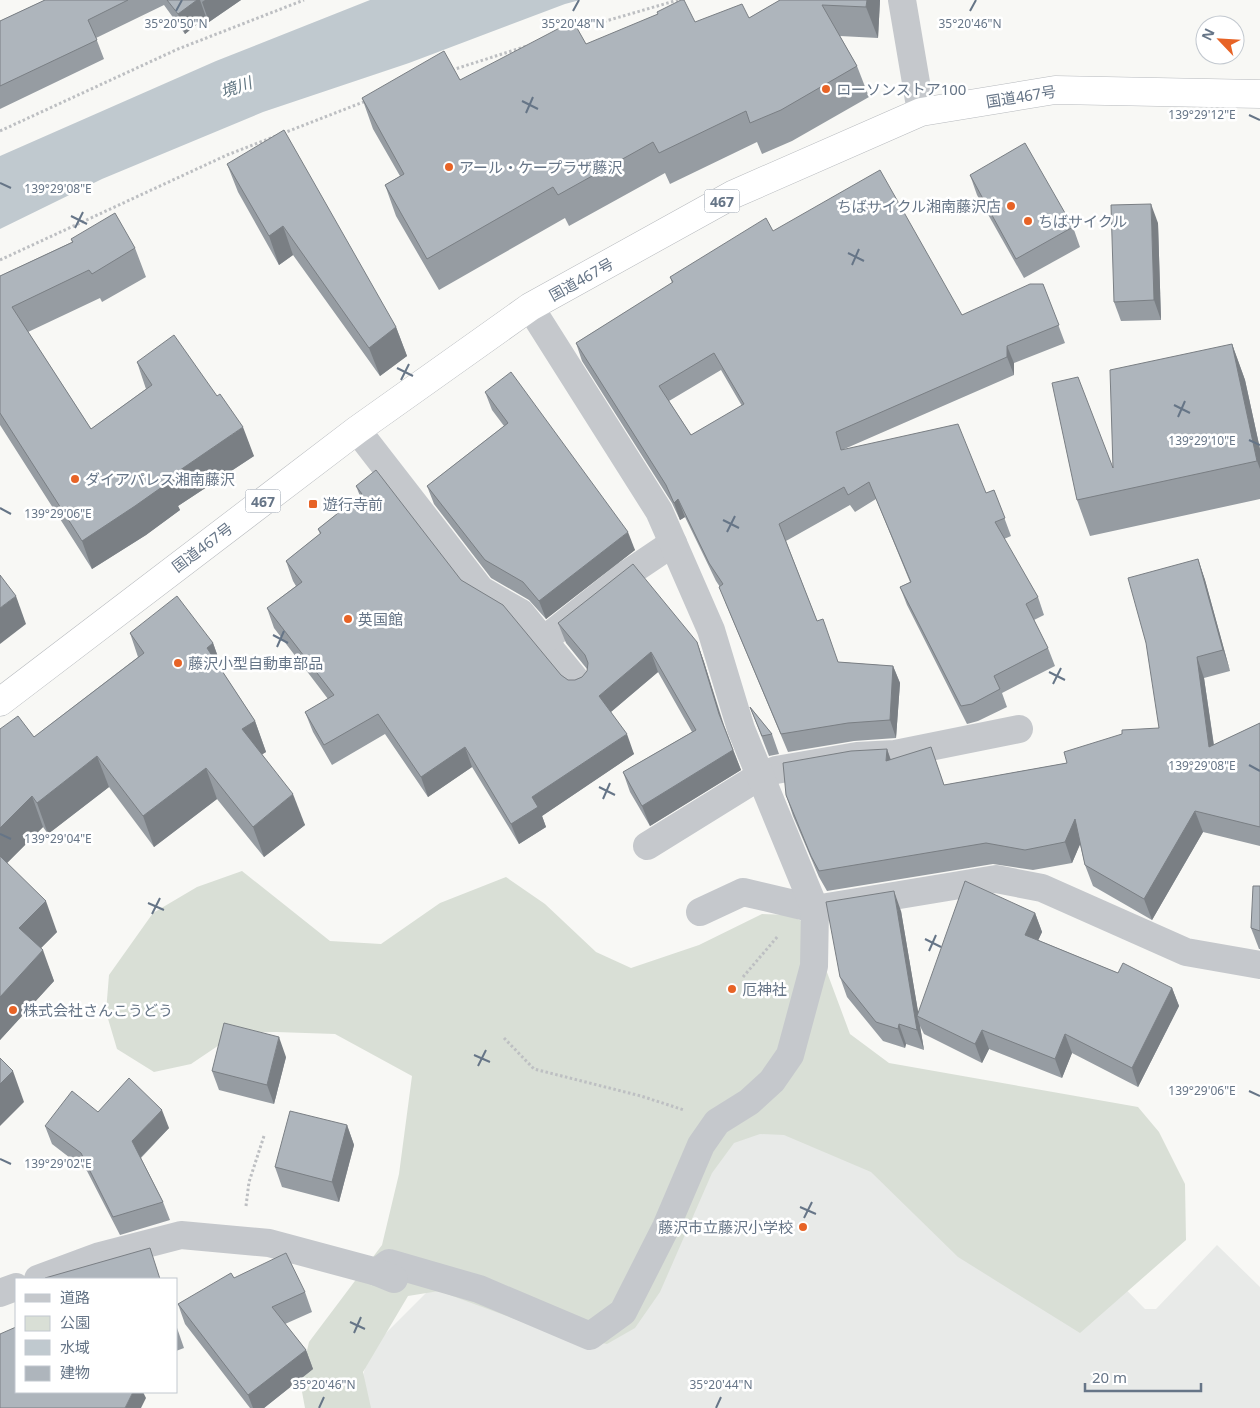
<svg xmlns="http://www.w3.org/2000/svg" width="1260" height="1408" font-family="'Noto Sans','Noto Sans JP',sans-serif">
  <style>
    .built { fill: #e8eae8 }
    .green { fill: #d9dfd6 }
    .water { fill: #c0c9cf }
    .lines { fill: none; stroke-linecap: round; stroke-linejoin: round }
    .highway-casing { stroke: #b6b9bd; stroke-width: 29 }
    .path { stroke: #bdbfc2; stroke-width: 3; stroke-dasharray: 2.5 2.5; stroke-linecap: butt }
    .minor { stroke: #c5c8cc; stroke-width: 28 }
    .highway { stroke: #fff; stroke-width: 28 }
    .wall { fill: #969ca2; fill-rule: evenodd }
    .shaded-wall { fill: #7a7f84 }
    .building { fill: #aeb5bc; stroke: #7a7f84; fill-rule: evenodd }
    .ticks { fill: none; stroke: #667587; stroke-width: 2 }
    .poi-dot { fill: #e76326; stroke: #fff; stroke-width: 2 }
    .labels { text-anchor: middle; dominant-baseline: central; stroke-width: 5; stroke-linejoin: round; paint-order: stroke }
    .shield { fill: #fff; stroke: #949eab; stroke-width: 1 }
    .shield-label { font-size: 14px; font-weight: bold; fill: #667587 }
    .poi-label { font-size: 15px; fill: #667587; stroke: #fff; text-anchor: start }
    .street-label { font-size: 15px; fill: #667587; stroke: #fff }
    .water-label { font-size: 16px; font-style: italic; fill: #627783; stroke: #fff }
    .ticks-label { font-size: 12px; text-anchor: middle; fill: #667587; stroke: #fff; stroke-width: 5; stroke-linejoin: round; paint-order: stroke }
  </style>
  <rect width="100%" height="100%" fill="#f8f8f5"/>
  <path class="built" d="M817,1056l281,205 47,48h11l61,-64 43,42v121h-894l-8,-10 11,-48 72,-72z"/>
  <path class="green" d="M242,871l88,70 51,3 59,-41 66,-26 39,27 51,48 35,16 68,-23 63,-31 26,1 21,9 41,110 39,29 249,44 21,25 26,52 1,56 -106,93 -122,-76 -87,-85 -87,-37 -24,-1 -26,9 -22,30 -52,119 -25,36 -28,16 -52,-10 -116,-43 -31,5 -45,76 8,36h-66l-5,-27 9,-39 73,-97 17,-71 13,-98 -77,-42 -59,-2 -39,1 -46,31 -37,8 -37,-23 -11,-37 3,-37 44,-62 44,-26z"/>
  <path class="water" d="M370,0h210l-15,4 -156,59 -146,49 -161,67 -102,50v-73l216,-95z"/>
  <g class="lines">
    <g class="highway-casing">
      <path id="highway" d="M0,702l357,-272 173,-123 204,-113 187,-82 134,-22 205,4"/>
    </g>
    <g class="path">
      <path d="M575,30l103,-30"/>
      <path d="M452,70l75,-24"/>
      <path d="M0,131l178,-82 126,-49"/>
      <path d="M0,260l227,-105 139,-54"/>
      <path d="M743,977l35,-41"/>
      <path d="M504,1038l30,31 107,27 43,14"/>
      <path d="M246,1206l3,-24 15,-46"/>
    </g>
    <g class="minor">
      <path d="M902,0l19,112"/>
      <path d="M357,430l124,160 40,23 59,72"/>
      <path d="M544,640l83,-66 46,-31"/>
      <path d="M647,846l113,-70 16,-6 81,-14 38,-2 124,-25"/>
      <path d="M700,912l43,-20 72,17 181,-30 46,9 144,64 74,13"/>
      <path d="M377,1272l12,-9 90,26 111,47 33,-24 43,-85 35,-82 16,-23 32,-20 23,-21 18,-26 24,-89 1,-57 -74,-180 -30,-99 -52,-119 -129,-204"/>
      <path d="M38,1279l62,-23 81,-21 88,8 108,29 17,7"/>
      <path d="M0,1293l16,-6"/>
    </g>
    <use href="#highway" class="highway"/>
  </g>
  <g class="wall">
    <path d="M45,0h196l-32,22 -3,-5 -21,17 -21,-29 -68,33 8,21 -104,50v-88z"/>
    <path d="M780,0h100l-2,38 -38,-2 17,30 12,31 -77,44 -30,13 -5,-12 -87,42 -5,-11 -96,53 -4,-8 -126,72 -43,-74 -11,-31 15,-9 -27,-47 -11,-31 98,-18 126,-36 109,-22 54,-4z"/>
    <path d="M227,164l169,163 11,29 -27,20 -87,-121 -14,10 -41,-73z"/>
    <path d="M970,175l103,52 7,20 -56,31 -47,-83z"/>
    <path d="M1158,223l3,97 -40,1 -7,-19z"/>
    <path d="M773,231l189,84 81,-31 22,59 -51,20v12l-172,75 144,43 8,-3 17,46 -7,3 34,58 6,18 -10,5 14,28 7,18 -53,27 5,14 -29,14 -11,3 -60,-119 -7,-18 10,-5 -34,-83 -21,13 -5,-7 -64,36 31,80 21,41 55,4 7,17 -4,55 -42,3 -66,11 -62,-148 -6,-17 -4,-6 -31,-64 -5,3 -8,-17 -90,-142 -6,-18 96,-60 -2,-6zM721,370l21,36 -51,29 -22,-34z"/>
    <path d="M71,239l64,9 11,29 -44,25 -2,-4 -72,34 63,97 55,-40 -9,-27 117,94 -76,50 2,4 -34,25 -54,34 -92,-144v-149l72,-34z"/>
    <path d="M1232,344l13,36 15,69v50l-170,37 -13,-36 36,-32z"/>
    <path d="M485,392l150,158 -89,69 -17,-19 -38,-22 -57,-74 -7,-18 77,-60 -12,-16z"/>
    <path d="M356,486l105,94 100,95 7,5h7l7,-3 5,-6v-2l-21,-26 -8,-20 139,19 7,20 20,63 17,45 -91,56 -20,-34 -7,-20 69,-40 -34,-60 -47,40 23,42 -92,62 4,11 -27,17 -47,-77 -44,30 -43,-63 -53,31 -19,-33 -8,-20 23,-13 -54,-71 -7,-20 29,-22 -3,-5 -7,-20 34,-27 -2,-5 42,-33z"/>
    <path d="M1198,559l7,21 25,91 -26,7 10,67 46,-22v123l-57,-14 -51,88 -59,-34 -8,-21 -5,-21 -8,19 -39,7 -40,-6 -166,27 -8,-14 -26,-61 -7,-21 101,-46 4,11 40,-13 13,38 123,-22 92,-35z"/>
    <path d="M130,633l83,10 11,31 31,47 11,31 -4,2 43,71 -41,32 -47,-58 -63,48 -45,-60 -61,47 -5,-7 -36,36 50,69 -16,16 13,33 -54,59v-311l34,8 104,-80z"/>
    <path d="M750,707l22,27 7,20 -10,2z"/>
    <path d="M1260,886v63h-1l-8,-21z"/>
    <path d="M901,911l17,101 117,-99 7,19 -4,8 80,33 54,15 7,18 -41,81 -66,-34 -10,25 -73,-29 -7,14 -58,-29 -4,-8 4,24 -18,-6 -1,4 -22,-7 -36,-44 -7,-20z"/>
    <path d="M286,1057l-12,47 -55,-14 -7,-19z"/>
    <path d="M98,1112l71,16 -28,30 22,44 7,18 -50,15 -33,-64 -35,-27 -7,-18z"/>
    <path d="M347,1125l7,20 -15,57 -57,-15 -7,-20z"/>
    <path d="M234,1278l71,14 7,20 -27,12 21,26 7,19 -49,39h-14l-65,-84 -7,-20z"/>
    <path d="M176,1325l8,23 -8,3z"/>
  </g>
  <g class="shaded-wall">
    <path d="M197,0h3l6,17 -21,17 -7,-20z"/>
    <path d="M205,0h36l-32,22 -7,-20z"/>
    <path d="M867,0h13l-2,38 -12,-31z"/>
    <path d="M1151,204l7,19 3,97 -7,-20z"/>
    <path d="M283,226l10,29 -14,10 -10,-29z"/>
    <path d="M396,327l11,29 -27,20 -11,-28z"/>
    <path d="M1232,344l13,36 15,69v20l-3,-8z"/>
    <path d="M1007,346l7,17v12l-7,-18z"/>
    <path d="M243,427l11,29 -76,50 2,4 -34,25 -54,34 -10,-28 85,-62z"/>
    <path d="M678,499l7,18 -5,3 -6,-17z"/>
    <path d="M628,532l7,18 -89,69 -7,-18z"/>
    <path d="M1198,559l7,21 25,91 -7,-21z"/>
    <path d="M16,596l10,28 -26,20v-36z"/>
    <path d="M697,642l7,20 22,72 -7,-20z"/>
    <path d="M213,643l11,31 -17,-26z"/>
    <path d="M651,652l7,20 -52,44 -7,-20z"/>
    <path d="M1197,657l7,21 13,90 -8,-21z"/>
    <path d="M893,666l7,17 -4,55 -6,-18z"/>
    <path d="M255,721l11,31 -13,8 -11,-31z"/>
    <path d="M627,734l7,20 -92,62 4,11 -27,17 -8,-20 21,-27z"/>
    <path d="M465,747l7,20 -44,30 -7,-20z"/>
    <path d="M887,749l7,21 -8,-9z"/>
    <path d="M733,750l8,20 -91,56 -8,-20z"/>
    <path d="M97,756l12,31 -61,47 -11,-31z"/>
    <path d="M206,768l11,31 -63,48 -11,-31z"/>
    <path d="M293,794l12,31 -41,32 -11,-30z"/>
    <path d="M32,796l11,31 -43,43v-42z"/>
    <path d="M1195,811l8,21 -51,88 -8,-21z"/>
    <path d="M1075,819l7,21 -10,23 -7,-21z"/>
    <path d="M894,891l7,20 18,106 -2,-1 3,10 4,24 -7,-20z"/>
    <path d="M46,901l11,31 -27,27 -11,-31z"/>
    <path d="M1035,913l7,19 -10,22 -7,-19z"/>
    <path d="M43,950l11,31 -54,59v-43z"/>
    <path d="M1172,988l7,18 -41,81 -6,-19z"/>
    <path d="M899,1024l7,20 -1,4 -7,-19z"/>
    <path d="M982,1030l7,19 -7,14 -7,-19z"/>
    <path d="M1065,1034l7,19 -10,25 -7,-19z"/>
    <path d="M279,1037l7,20 -12,47 -7,-19z"/>
    <path d="M13,1071l11,31 -24,24v-42z"/>
    <path d="M162,1110l7,18 -30,31 -7,-18z"/>
    <path d="M347,1125l7,20 -15,57 -7,-20z"/>
    <path d="M306,1350l7,19 -49,39h-11l-5,-13z"/>
    <path d="M133,1392h10l3,6 -5,10h-16z"/>
  </g>
  <g class="building">
    <path d="M45,0h83l-40,20 9,20 -97,46v-65z"/>
    <path d="M167,0h30l-19,14z"/>
    <path d="M681,0h3l11,22 47,-18 7,14 31,-18h87l-1,7 -44,-2 35,61 -76,44 -31,13 -4,-12 -87,42 -6,-11 -95,53 -5,-8 -126,72 -42,-74 19,-11 -42,-76 82,-47 16,29 113,-59 13,23 72,-30 -1,-2z"/>
    <path d="M284,130l112,197 -27,21 -86,-122 -14,10 -42,-72z"/>
    <path d="M1025,143l48,84 -57,32 -46,-84z"/>
    <path d="M880,170l82,145 68,-31h13l16,41 -52,21v11l-171,75 5,18 117,-26 28,69 8,-3 11,28 -10,4 43,75 -12,7 22,44 -54,28 6,13 -28,15 -11,2 -61,-119 11,-5 -42,-100 -21,13 -4,-8 -65,37 38,97 6,-2 15,43 55,4 -3,54 -42,3 -67,11 -62,-147 4,-3 -14,-21 -31,-64 -4,4 -8,-18 -90,-142 97,-61 -3,-5 96,-59 7,13zM714,353l30,51 -53,31 -32,-49z"/>
    <path d="M1151,204l3,96 -40,2 -3,-97z"/>
    <path d="M115,213l20,35 -43,26 -3,-4 -77,37 79,122 61,-44 -15,-23 37,-27 43,61 3,-2 23,33 -76,52 2,3 -34,24 -53,35 -82,-128v-137l73,-34 -2,-3z"/>
    <path d="M1232,344l25,117 -180,39 -25,-117 26,-6 35,91 -3,-98z"/>
    <path d="M511,372l117,160 -89,69 -16,-19 -38,-22 -58,-74 81,-63 -23,-31z"/>
    <path d="M376,470l85,110 42,25 58,70 7,5h7l7,-3 5,-6 1,-8 -3,-8 -27,-32 75,-59 64,78 22,72 14,36 -91,56 -19,-34 73,-42 -45,-78 -52,44 28,38 -95,63 6,10 -27,17 -46,-77 -44,30 -43,-63 -54,31 -19,-33 29,-17 -67,-87 35,-26 -16,-21 35,-28 -3,-4 44,-35 -6,-8z"/>
    <path d="M1198,559l25,91 -26,7 12,90 51,-24v104l-65,-16 -51,88 -59,-34 -10,-46 -10,23 -40,8 -39,-7 -167,28 -8,-15 -25,-61 -3,-32 68,-12 36,-2 -1,12 45,-14 13,38 123,-22 -3,-11 58,-18v-4l37,-2 -13,-85 -18,-65z"/>
    <path d="M0,575l16,21 -16,12z"/>
    <path d="M177,596l36,47 -6,5 48,73 -13,8 51,65 -40,33 -47,-59 -63,48 -46,-60 -60,47 -5,-7 -32,32v-99l18,-13 16,21 110,-84 -14,-20z"/>
    <path d="M750,707l22,27 -10,2z"/>
    <path d="M0,856l46,45 -27,27 24,22 -43,47z"/>
    <path d="M965,881l70,32 -10,22 93,38 5,-10 49,25 -40,80 -67,-34 -10,25 -73,-29 -7,14 -58,-28z"/>
    <path d="M1253,886h7v45l-9,-3z"/>
    <path d="M894,891l23,139 -18,-6 -1,5 -22,-7 -36,-45 -14,-75z"/>
    <path d="M224,1023l55,14 -12,48 -55,-14z"/>
    <path d="M0,1058l13,13 -13,13z"/>
    <path d="M129,1078l33,32 -30,31 31,61 -50,15 -32,-64 -36,-27 27,-35 26,21z"/>
    <path d="M290,1111l57,14 -15,57 -57,-15z"/>
    <path d="M150,1248l10,31h-114l-1,-1z"/>
    <path d="M286,1253l19,39 -33,15 34,43 -58,45 -70,-91 53,-31 3,5z"/>
    <path d="M16,1327v65h117l-8,16h-125v-74z"/>
  </g>
  <path class="ticks" d="M176,11l6,-11M573,11l6,-11M970,11l6,-11M522,101l16,8M526,113l7,-16M1249,115l11,5M0,183l11,5M71,216l16,8M75,228l8,-16M848,253l16,8M852,265l7,-16M397,368l16,8M401,380l8,-16M1174,405l16,8M1178,417l7,-16M1249,440l11,5M0,508l11,6M723,520l16,8M727,532l8,-16M273,635l15,8M277,647l7,-16M1049,672l16,8M1053,684l8,-16M1249,765l11,6M599,787l16,8M603,799l7,-16M0,834l11,5M148,903l16,7M152,914l8,-16M925,939l16,8M929,951l7,-16M474,1055l16,7M478,1066l8,-16M1249,1091l11,5M0,1159l11,5M800,1207l16,7M804,1218l8,-16M350,1322l15,7M354,1333l7,-16M319,1408l5,-11M716,1408l5,-11"/>
  <g class="poi-dot">
    <circle cx="826" cy="89" r="5"/>
    <circle cx="449" cy="167" r="5"/>
    <circle cx="1011" cy="206" r="5"/>
    <circle cx="1028" cy="221" r="5"/>
    <circle cx="75" cy="479" r="5"/>
    <rect x="308" y="499" width="10" height="10" rx="2.5"/>
    <circle cx="348" cy="619" r="5"/>
    <circle cx="178" cy="663" r="5"/>
    <circle cx="732" cy="989" r="5"/>
    <circle cx="13" cy="1010" r="5"/>
    <circle cx="803" cy="1227" r="5"/>
  </g>
  <g class="labels">
    <g class="shield">
      <rect x="704.5" y="189.5" width="35" height="23" rx="4"/>
      <rect x="245.5" y="489.5" width="35" height="23" rx="4"/>
    </g>
    <g class="shield-label">
      <text x="722" y="201">467</text>
      <text x="263" y="501">467</text>
    </g>
    <g class="poi-label">
      <text x="836" y="89">ローソンストア100</text>
      <text x="459" y="167">アール・ケープラザ藤沢</text>
      <text x="1001" y="206" text-anchor="end">ちばサイクル湘南藤沢店</text>
      <text x="1038" y="221">ちばサイクル</text>
      <text x="85" y="479">ダイアパレス湘南藤沢</text>
      <text x="323" y="504">遊行寺前</text>
      <text x="358" y="619">英国館</text>
      <text x="188" y="663">藤沢小型自動車部品</text>
      <text x="742" y="989">厄神社</text>
      <text x="23" y="1010">株式会社さんこうどう</text>
      <text x="793" y="1227" text-anchor="end">藤沢市立藤沢小学校</text>
    </g>
    <g class="street-label">
      <text transform="translate(1021 96) rotate(-9)">国道467号</text>
      <text transform="translate(581 279) rotate(-29)">国道467号</text>
      <text transform="translate(202 547) rotate(-37)">国道467号</text>
    </g>
    <g class="water-label">
      <text transform="translate(236 87) rotate(-20)">境川</text>
    </g>
  </g>
  <g class="ticks-label">
    <text x="176" y="28">35°20'50"N</text>
    <text x="573" y="28">35°20'48"N</text>
    <text x="970" y="28">35°20'46"N</text>
    <text x="1202" y="119">139°29'12"E</text>
    <text x="58" y="193">139°29'08"E</text>
    <text x="1202" y="445">139°29'10"E</text>
    <text x="58" y="518">139°29'06"E</text>
    <text x="1202" y="770">139°29'08"E</text>
    <text x="58" y="843">139°29'04"E</text>
    <text x="1202" y="1095">139°29'06"E</text>
    <text x="58" y="1168">139°29'02"E</text>
    <text x="324" y="1389">35°20'46"N</text>
    <text x="721" y="1389">35°20'44"N</text>
  </g>
  <rect x="15" y="1278" width="162" height="115" fill="#ffffff" stroke="#c2c8cf"/>
  <rect x="25" y="1294" width="25" height="8" fill="#c5c8cc" stroke="#c2c8cf"/>
  <text x="60" y="1303" font-size="15" fill="#667587">道路</text>
  <rect x="25" y="1316" width="25" height="15" fill="#d9dfd6" stroke="#c2c8cf"/>
  <text x="60" y="1328" font-size="15" fill="#667587">公園</text>
  <rect x="25" y="1340" width="25" height="15" fill="#c0c9cf" stroke="#c2c8cf"/>
  <text x="60" y="1353" font-size="15" fill="#667587">水域</text>
  <rect x="25" y="1366" width="25" height="15" fill="#aeb5bc" stroke="#c2c8cf"/>
  <text x="60" y="1378" font-size="15" fill="#667587">建物</text>
  <g transform="translate(1220 40) rotate(295)"><circle r="24" fill="#ffffff" stroke="#c2c8cf"/>
  <path d="M0-4L9 19L0 12L-9 19Z" fill="#e76326"/>
  <text y="-8" font-size="14" font-weight="bold" text-anchor="middle" fill="#667587">N</text>
  </g>
  <path d="M1085 1383v8h116v-8" fill="none" stroke="#667587" stroke-width="2.5"/>
  <text x="1092" y="1383" font-size="15" fill="#667587" stroke="#ffffff" stroke-width="4" paint-order="stroke">20 m</text>
</svg>
